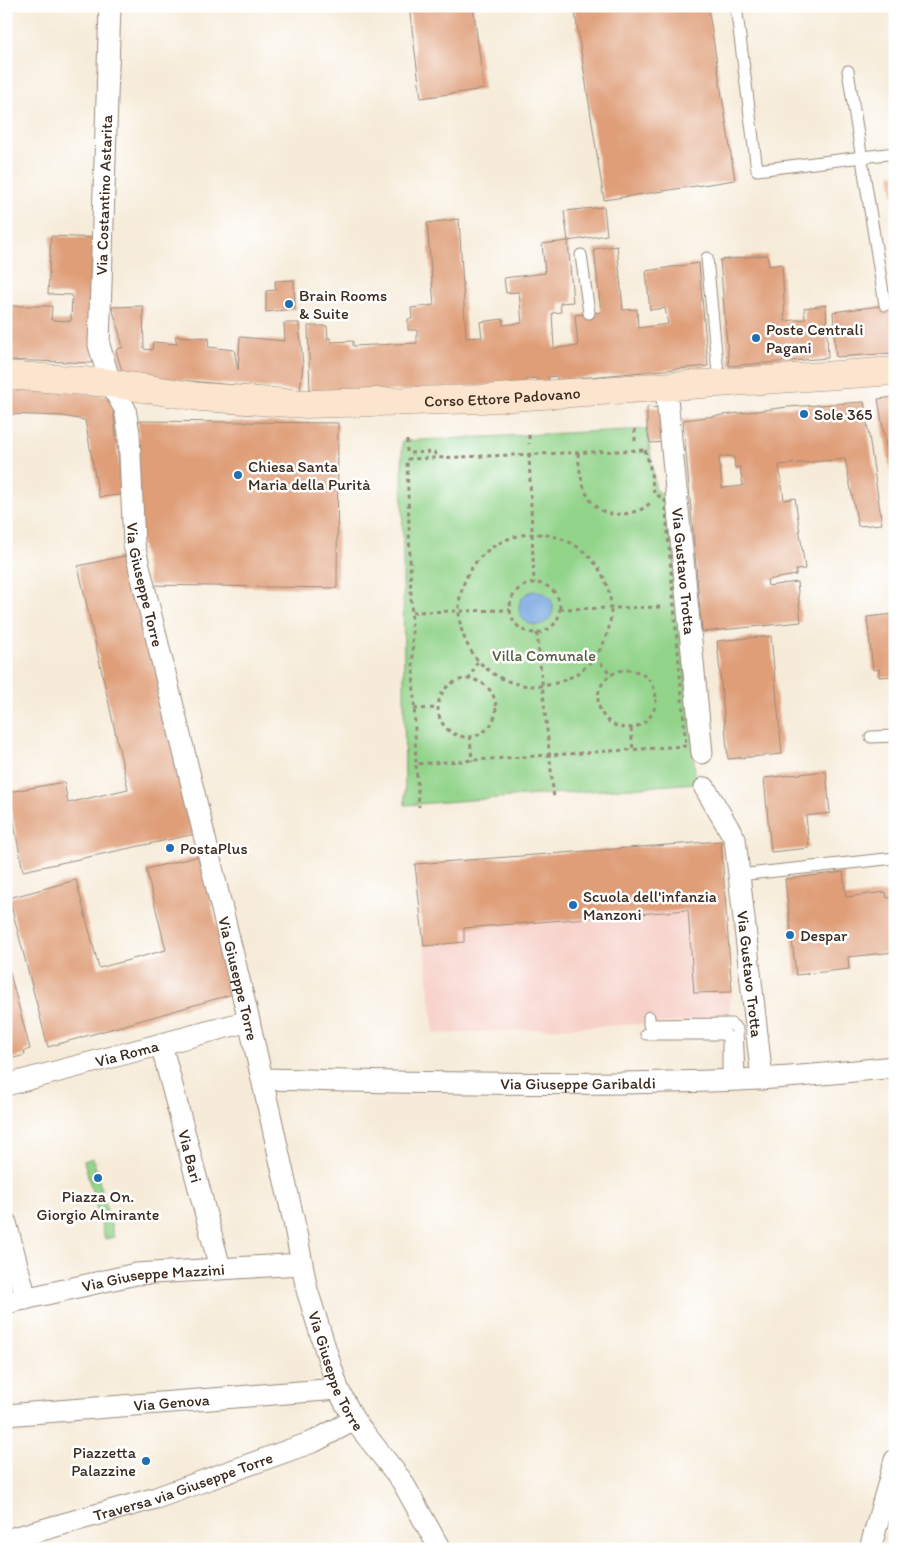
<svg xmlns="http://www.w3.org/2000/svg" width="901" height="1555" font-family="Itim,sans-serif">
  <style>
    .built { fill: #f7d1c9 }
    .green { fill: #93d48b; stroke: #677f54 }
    .water { fill: #75a4df; stroke: #58677e }
    .building { fill: #df9e78; fill-rule: evenodd }
    .lines { fill: none; stroke-linecap: round; stroke-linejoin: round }
    .lane-casing { stroke: #988a7b; stroke-width: 13 }
    .street-casing { stroke: #988a7b; stroke-width: 23 }
    .secondary-casing { stroke: #988a7b; stroke-width: 29 }
    .path { stroke: #988a7b; stroke-width: 3; stroke-dasharray: 4 4; stroke-linecap: butt }
    .lane { stroke: #fff; stroke-width: 11 }
    .street { stroke: #fff; stroke-width: 21 }
    .secondary { stroke: #fce5cf; stroke-width: 28 }
    .poi-dot { fill: #1f6fb2; stroke: #fff; stroke-width: 2 }
    .labels { text-anchor: middle; dominant-baseline: central; stroke-width: 5; stroke-linejoin: round; paint-order: stroke }
    .street-label { font-size: 16px; fill: #3b2a1e; stroke: #fff }
    .poi-label { font-size: 16px; fill: #3b2a1e; stroke: #fff; text-anchor: start }
    .park-label { font-size: 16px; fill: #555d3f; stroke: #fff }
  </style>
  <rect width="100%" height="100%" fill="#fff"/>
  <filter id="ink" filterUnits="userSpaceOnUse"><feTurbulence type="fractalNoise" baseFrequency=".02" numOctaves="2"/><feDisplacementMap in="SourceGraphic" scale="10" xChannelSelector="R" yChannelSelector="G"/><feConvolveMatrix kernelMatrix="1 2 1 2 8 2 1 2 1" color-interpolation-filters="sRGB"/></filter>
  <filter id="wash" filterUnits="userSpaceOnUse"><feTurbulence type="fractalNoise" baseFrequency=".0096" numOctaves="4" result="noise"/><feDisplacementMap in="SourceGraphic" scale="20" xChannelSelector="R" yChannelSelector="G"/><feGaussianBlur stdDeviation="1.12" result="paint"/><feColorMatrix in="noise" values="0 0 0 0 0 0 0 0 0 0 0 0 0 0 0 0 0 1.4 0 .05"/><feComposite in="paint" operator="in"/></filter>
  <g filter="url(#wash)">
    <rect width="100%" height="100%" fill="#f6ebd8"/>
    <path class="built" d="M721,841l11,151 -4,28 -294,14 -19,-170z"/>
    <g class="green">
      <path d="M647,429l9,63 13,1 27,290 -291,22 -3,-364z"/>
      <path d="M93,1158l21,79 -9,2 -21,-78z"/>
    </g>
    <circle class="water" cx="536" cy="608" r="17"/>
    <g id="blocks">
      <g class="building">
        <path d="M409,6h64l11,83 -63,9z"/>
        <path d="M574,6h134l27,174 -131,20z"/>
        <path d="M890,174h5v25h-1z"/>
        <path d="M604,207l3,28 -39,6 -4,-30z"/>
        <path d="M459,219l7,119 16,-1 -2,-15 23,-3v6l19,-2 -3,-31 -13,1 -2,-15 41,-5 -3,-29 26,-3 5,61 -13,1 1,9 -9,1 2,35 24,-2 -3,-31 26,-3 -7,-63 23,-3 6,64 14,-1 1,19 30,-4 -3,-16 -15,2 -4,-39 53,-8 9,103 -151,14v-4l-9,1 1,4 -12,1v-4l-11,1v4l-216,13 -2,-70h19l1,13 3,-1v4l22,-1v5l64,-3v-13h-9v-11h4l-1,-11 23,-3 -7,-82z"/>
        <path d="M51,236l48,2 -6,125 -87,-3v-54h46l-1,14 20,1 1,-26 -24,-1z"/>
        <path d="M767,255l2,11 13,-2 3,57 20,-2 -1,-11 22,-3 2,53 -99,8 -9,-106z"/>
        <path d="M294,280l1,29 -29,3v-21l10,-1 -1,-9z"/>
        <path d="M895,304v49l-59,4 -3,-45z"/>
        <path d="M143,306l1,43 8,1 1,-8 24,2 -2,-8 34,2 -1,9 26,3 4,20 2,-33 45,4 -1,-18h15l4,42 -3,26 -177,-16 -7,-25 7,-3 -11,-40z"/>
        <path d="M6,385l55,4 51,8 10,98 -23,2 -14,-77 -23,-4 -56,-2z"/>
        <path d="M895,397v95h-1l-16,-93z"/>
        <path d="M864,402l18,122 -24,2 -13,-67 -66,6 5,35 11,-2 10,71 -9,1v5l-29,5 1,6 29,-4 4,40 -99,10 -19,-212 105,-13zM728,456l6,1 1,11 5,-1 3,19 -21,2 -3,-31z"/>
        <path d="M647,407l14,1 5,34 -16,1 -3,-14z"/>
        <path d="M138,421l200,2 -1,165 -188,-3 -10,-57z"/>
        <path d="M133,554l67,279 -177,38 -15,-79 56,-10 4,21 60,-14 -50,-223z"/>
        <path d="M895,614v62l-16,1v-8l-6,1 -6,-53z"/>
        <path d="M771,636l11,118 -54,5 -11,-118z"/>
        <path d="M826,771l4,42 -24,3 3,32 -38,4 -7,-74z"/>
        <path d="M721,841l11,151 -38,1 -6,-83 -224,18v14l-40,4 -9,-82z"/>
        <path d="M200,856l33,138 -185,53 -39,-149 67,-18 23,88 67,-18 -20,-81z"/>
        <path d="M843,872l3,25 40,-5 1,6 8,-1v55l-47,5 1,12 -53,6 -11,-96z"/>
        <path d="M6,958l24,91 -6,2 1,4 -19,5z"/>
      </g>
    </g>
  </g>
  <g filter="url(#ink)">
    <use href="#blocks" fill-opacity="0" stroke="#988a7b" stroke-width="1"/>
    <g class="lines">
      <g class="lane-casing">
        <g id="lane">
          <path d="M736,6l21,164 138,-17"/>
          <path d="M848,71l37,234"/>
          <path d="M581,255l8,58"/>
          <path d="M707,258l12,126"/>
          <path d="M871,737l24,-1"/>
          <path d="M739,875l156,-17"/>
          <path d="M649,1017v8l82,-1 6,5 2,45"/>
          <path d="M646,1034h79l2,2 1,6v32"/>
        </g>
      </g>
      <g class="street-casing">
        <g id="street">
          <path id="s1" d="M110,6l-11,339 11,38 15,26 4,24 5,112 115,476 45,201 13,68 31,99 16,31 48,61 38,68"/>
          <path id="s2" d="M666,388l36,365"/>
          <path id="s3" d="M705,788l30,51 27,240"/>
          <path id="s4" d="M161,1044l59,224"/>
          <path id="s5" d="M262,1079c159,4 319,7 478,1 51,-2 103,-8 155,-13"/>
          <path id="s6" d="M6,1085l243,-64"/>
          <path d="M6,1223l20,76"/>
          <path id="s7" d="M6,1303l130,-29 165,-10"/>
          <path id="s8" d="M6,1415l332,-26"/>
          <path id="s9" d="M6,1540l150,-42 159,-57 39,-21"/>
          <path d="M870,1549l25,-89"/>
        </g>
      </g>
      <g class="secondary-casing">
        <g id="secondary">
          <path id="s10" d="M6,375l104,8 90,14 106,7 176,-5 413,-28"/>
        </g>
      </g>
      <g class="path">
        <path d="M635,429v14"/>
        <path d="M529,435v9"/>
        <path d="M407,440v13l27,-1 4,6"/>
        <path d="M645,450l5,17 4,26 11,7 21,246 -270,18 -9,-305z"/>
        <path d="M578,453c2,31 10,69 51,60 10,-2 18,-5 23,-13"/>
        <path d="M529,454l5,129"/>
        <circle cx="535" cy="610" r="76"/>
        <circle cx="535" cy="608" r="25"/>
        <path d="M560,609l104,-2"/>
        <path d="M412,612l98,-2"/>
        <path d="M537,633l17,166"/>
        <path d="M595,657l17,18"/>
        <circle cx="627" cy="699" r="29"/>
        <circle cx="467" cy="708" r="29"/>
        <path d="M469,680l9,-20"/>
        <path d="M414,709l24,-1"/>
        <path d="M631,728l2,22"/>
        <path d="M470,736l2,25"/>
        <path d="M416,765l3,42"/>
      </g>
      <use href="#lane" class="lane"/>
      <use href="#street" class="street"/>
      <use href="#secondary" class="secondary"/>
    </g>
  </g>
  <g class="poi-dot">
    <circle cx="289" cy="304" r="5"/>
    <circle cx="756" cy="338" r="5"/>
    <circle cx="804" cy="414" r="5"/>
    <circle cx="238" cy="475" r="5"/>
    <circle cx="170" cy="848" r="5"/>
    <circle cx="573" cy="905" r="5"/>
    <circle cx="790" cy="935" r="5"/>
    <circle cx="98" cy="1178" r="5"/>
    <circle cx="146" cy="1461" r="5"/>
  </g>
  <g class="labels">
    <g class="street-label">
      <text transform="translate(104 195) rotate(-88)">Via Costantino Astarita</text>
      <text stroke="none"><textPath href="#s10" startOffset="498">Corso Ettore Padovano</textPath></text>
      <text stroke="none"><textPath href="#s2" startOffset="184">Via Gustavo Trotta</textPath></text>
      <text stroke="none"><textPath href="#s1" startOffset="586">Via Giuseppe Torre</textPath></text>
      <text stroke="none"><textPath href="#s3" startOffset="195">Via Gustavo Trotta</textPath></text>
      <text stroke="none"><textPath href="#s1" startOffset="991">Via Giuseppe Torre</textPath></text>
      <text stroke="none"><textPath href="#s6" startOffset="125">Via Roma</textPath></text>
      <text stroke="none"><textPath href="#s5" startOffset="316">Via Giuseppe Garibaldi</textPath></text>
      <text stroke="none"><textPath href="#s4" startOffset="116">Via Bari</textPath></text>
      <text stroke="none"><textPath href="#s7" startOffset="150">Via Giuseppe Mazzini</textPath></text>
      <text stroke="none"><textPath href="#s1" startOffset="1396">Via Giuseppe Torre</textPath></text>
      <text stroke="none"><textPath href="#s8" startOffset="166">Via Genova</textPath></text>
      <text stroke="none"><textPath href="#s9" startOffset="185">Traversa via Giuseppe Torre</textPath></text>
    </g>
    <g class="poi-label">
      <text x="299" y="295">Brain Rooms<tspan x="299" dy="18">&amp; Suite</tspan></text>
      <text x="766" y="329">Poste Centrali<tspan x="766" dy="18">Pagani</tspan></text>
      <text x="814" y="414">Sole 365</text>
      <text x="248" y="466">Chiesa Santa<tspan x="248" dy="18">Maria della Purità</tspan></text>
      <text x="180" y="848">PostaPlus</text>
      <text x="583" y="896">Scuola dell'infanzia<tspan x="583" dy="18">Manzoni</tspan></text>
      <text x="800" y="935">Despar</text>
      <text x="98" y="1196" text-anchor="middle">Piazza On.<tspan x="98" dy="18">Giorgio Almirante</tspan></text>
      <text x="136" y="1452" text-anchor="end">Piazzetta<tspan x="136" dy="18">Palazzine</tspan></text>
    </g>
    <g class="park-label">
      <text x="544" y="655">Villa Comunale</text>
    </g>
  </g>
  <rect width="901" height="1555" fill="none" stroke="#fff" stroke-width="25"/>
</svg>
